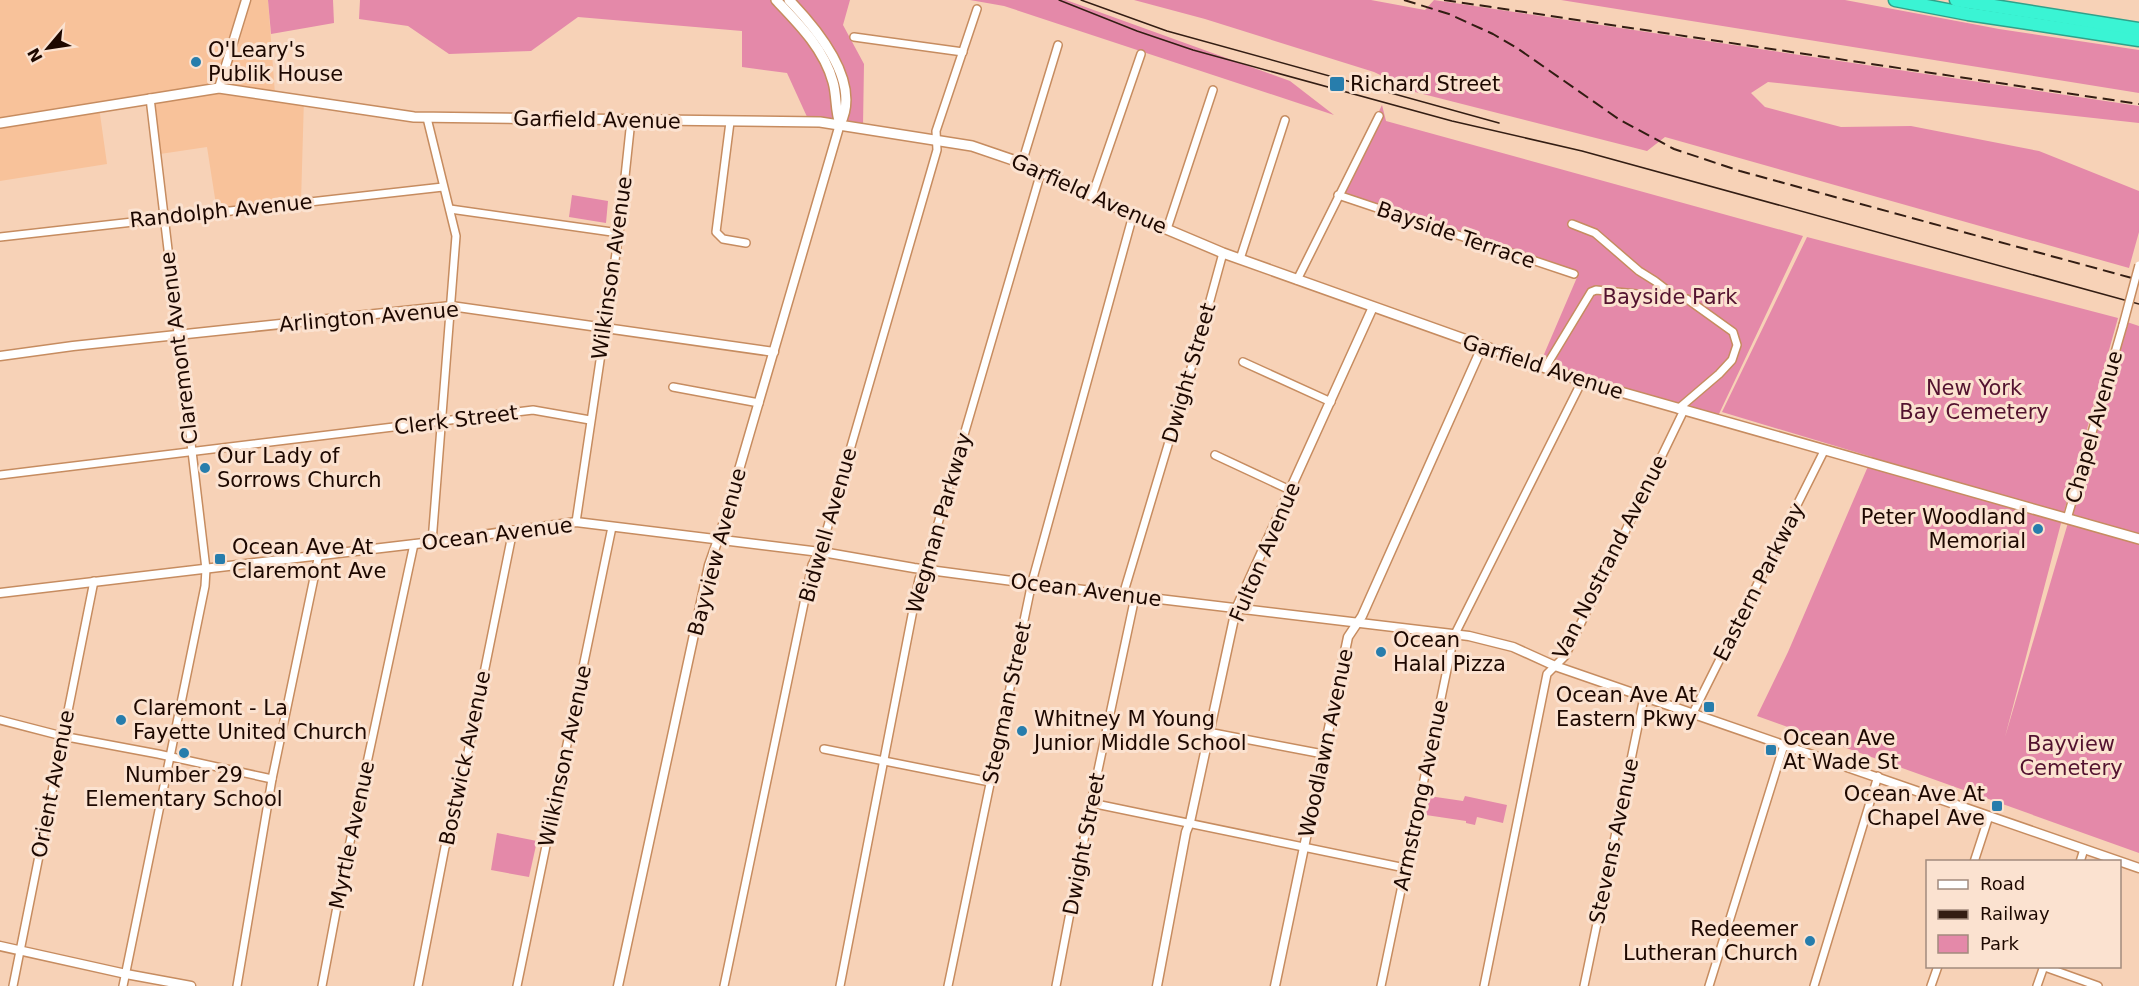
<svg xmlns="http://www.w3.org/2000/svg" width="2139" height="986" font-family="'DejaVu Sans',sans-serif">
  <style>
    .built { fill: #f8c29a }
    .green { fill: #e489a9 }
    .lines { fill: none; stroke-linecap: round; stroke-linejoin: round }
    .minor-casing { stroke: #c68c60; stroke-width: 10 }
    .tertiary-casing { stroke: #c68c60; stroke-width: 11 }
    .secondary-casing { stroke: #c68c60; stroke-width: 12 }
    .motorway-casing { stroke: #30a18a; stroke-width: 15 }
    .minor { stroke: #fff; stroke-width: 7 }
    .tertiary { stroke: #fff; stroke-width: 8 }
    .secondary { stroke: #fff; stroke-width: 9 }
    .motorway { stroke: #3af4d4; stroke-width: 12 }
    .tram { stroke: #331d13; stroke-width: 1.5 }
    .rail { stroke: #331d13; stroke-width: 2; stroke-dasharray: 12 6; stroke-linecap: butt }
    .minor-bridge-casing { stroke: #c68c60; stroke-width: 10; stroke-linecap: butt }
    .minor-bridge { stroke: #fff; stroke-width: 7 }
    .poi-dot { fill: #277dac; stroke: #fbe2d0; stroke-width: 2 }
    .labels { text-anchor: middle; dominant-baseline: central; stroke-width: 6; stroke-linejoin: round; paint-order: stroke }
    .poi-label { font-size: 21px; fill: #1d0800; stroke: #fbe2d0; text-anchor: start }
    .street-label { font-size: 21px; fill: #1d0800; stroke: #fbe2d0 }
    .park-label { font-size: 21px; fill: #53122f; stroke: #fbe2d0 }
  </style>
  <rect width="100%" height="100%" fill="#f7d2b7"/>
  <path class="built" d="M0,0h268l7,94 29,4 -3,104 -84,9 -10,-64 -47,7 -8,-59 -53,12 8,57 -107,17z"/>
  <g class="green">
    <path d="M268,0h65l1,23 -63,11z"/>
    <path d="M360,0h490l-7,25 21,39 -1,62 -55,-7 -21,-46 -45,-6v-36l-164,-14 -47,34 -82,3 -41,-28 -49,-7z"/>
    <path d="M970,0h96l224,81 44,34 -330,-109z"/>
    <path d="M1134,0h237l54,10 9,-10 705,106v17l-371,-41 -17,11 14,14 76,20 70,-1 128,25 100,40v41l-10,36 -464,-131 -18,14 -232,-59 -41,-20 -169,-53z"/>
    <path d="M1561,0h284l154,29 140,21v43z"/>
    <path d="M1382,105l4,16 417,115 -85,180 -179,-50 39,-91 -239,-82z"/>
    <path d="M572,195l36,6 -2,22 -37,-6z"/>
    <path d="M1807,237l311,81 -53,190 -60,229 122,-415 12,4v527l-382,-137 31,-64 84,-195 -150,-45z"/>
    <path d="M1429,796l34,5 2,-5 42,9 -4,18 -26,-6 -2,8 -9,-2v-2l-40,-6z"/>
    <path d="M497,833l40,8 -8,36 -38,-7z"/>
  </g>
  <g class="lines">
    <g class="minor-casing">
      <g id="minor">
        <path d="M854,37l109,15"/>
        <path d="M427,118l29,118 -24,306"/>
        <path d="M730,122l-14,110 7,7 23,4"/>
        <path d="M1022,163l36,-118"/>
        <path d="M1338,195l236,79"/>
        <path d="M1092,196l49,-142"/>
        <path d="M450,209l169,24"/>
        <path d="M1572,224l23,9 44,38 16,10 21,16"/>
        <path d="M1167,229l46,-139"/>
        <path d="M0,237l443,-50"/>
        <path d="M1240,259l45,-139"/>
        <path d="M1297,280l82,-164"/>
        <path d="M1243,362l88,40"/>
        <path d="M1545,368l46,-76 5,-2 91,9 46,33 4,13 -5,15 -13,14 -41,35"/>
        <path d="M673,387l86,16"/>
        <path d="M1215,455l75,35"/>
        <path d="M0,475l533,-65 57,10"/>
        <path d="M2067,519l56,-194"/>
        <path d="M576,522l43,-289 12,-113"/>
        <path d="M1123,595l72,-240 28,-102"/>
        <path d="M1693,713l131,-262"/>
        <path d="M0,720l62,16 96,18 114,25"/>
        <path d="M1208,732l115,22"/>
        <path d="M824,749l166,33"/>
        <path d="M1091,803l314,65"/>
        <path d="M1974,862l15,-46"/>
        <path d="M2080,862l4,-13"/>
        <path d="M2042,966l56,20"/>
        <path d="M13,986l81,-405"/>
        <path d="M123,986l82,-400 1,-17 -56,-471"/>
        <path d="M237,986l35,-207 47,-225"/>
        <path d="M322,986l22,-116 70,-326"/>
        <path d="M418,986l27,-139 6,-11 62,-306"/>
        <path d="M517,986l95,-459"/>
        <path d="M724,986l88,-421 11,-22 114,-393 -1,-19 41,-122"/>
        <path d="M840,986l79,-407 6,-11 116,-396"/>
        <path d="M948,986l84,-404 101,-367"/>
        <path d="M1056,986l35,-183 44,-206"/>
        <path d="M1381,986l73,-350 128,-255"/>
        <path d="M1484,986l63,-312 18,-18 119,-246"/>
        <path d="M1584,986l60,-289"/>
        <path d="M1709,986l75,-241"/>
        <path d="M1814,986l64,-210"/>
        <path d="M1931,986l7,-20"/>
        <path d="M2037,986l7,-20"/>
      </g>
    </g>
    <g class="tertiary-casing">
      <g id="tertiary">
        <path d="M219,88l27,-88"/>
        <path d="M0,356l73,-10 378,-40 323,46"/>
        <path d="M0,593l432,-51 144,-20 252,31 86,15 128,17 427,51 44,11 42,19 584,202"/>
        <path d="M0,946l126,28 65,12"/>
        <path d="M618,986l91,-421 13,-37 118,-404"/>
        <path d="M1157,986l29,-154 4,-10 46,-213 137,-302"/>
        <path d="M1275,986l73,-349 14,-21 120,-269"/>
      </g>
    </g>
    <g class="secondary-casing">
      <g id="secondary">
        <path d="M776,0c23,24 48,49 57,82 4,14 2,28 7,42"/>
        <path d="M789,0c28,29 73,82 51,124"/>
        <path d="M0,123l219,-35 195,29 406,5 152,24 50,17 111,52 90,38 359,128 557,158"/>
      </g>
    </g>
    <g class="motorway-casing">
      <g id="motorway">
        <path d="M1895,0l73,14 171,26"/>
        <path d="M1956,0l183,29"/>
      </g>
    </g>
    <use href="#minor" class="minor"/>
    <use href="#tertiary" class="tertiary"/>
    <use href="#secondary" class="secondary"/>
    <use href="#motorway" class="motorway"/>
    <g class="tram">
      <path d="M1059,0l78,31 56,19 259,71 130,30 557,153"/>
      <path d="M1081,0l86,31 332,92"/>
    </g>
    <g class="rail">
      <path d="M1404,0l45,14 44,20 24,14 103,72 54,29 66,22 399,109"/>
      <path d="M1444,0l695,104"/>
    </g>
    <g class="minor-bridge-casing">
      <path id="minor-bridge" d="M2123,325l16,-60"/>
    </g>
    <use href="#minor-bridge" class="minor-bridge"/>
  </g>
  <g class="poi-dot">
    <circle cx="196" cy="62" r="6"/>
    <rect x="1329" y="76" width="16" height="16" rx="3"/>
    <circle cx="205" cy="468" r="6"/>
    <circle cx="2038" cy="529" r="6"/>
    <rect x="214" y="553" width="12" height="12" rx="3"/>
    <circle cx="1381" cy="652" r="6"/>
    <rect x="1703" y="701" width="12" height="12" rx="3"/>
    <circle cx="121" cy="720" r="6"/>
    <circle cx="1022" cy="731" r="6"/>
    <rect x="1765" y="744" width="12" height="12" rx="3"/>
    <circle cx="184" cy="753" r="6"/>
    <rect x="1991" y="800" width="12" height="12" rx="3"/>
    <circle cx="1810" cy="941" r="6"/>
  </g>
  <g class="labels">
    <g class="poi-label">
      <text x="208" y="50">O'Leary's<tspan x="208" dy="24">Publik House</tspan></text>
      <text x="1350" y="84">Richard Street</text>
      <text x="217" y="456">Our Lady of<tspan x="217" dy="24">Sorrows Church</tspan></text>
      <text x="2026" y="517" text-anchor="end">Peter Woodland<tspan x="2026" dy="24">Memorial</tspan></text>
      <text x="232" y="547">Ocean Ave At<tspan x="232" dy="24">Claremont Ave</tspan></text>
      <text x="1393" y="640">Ocean<tspan x="1393" dy="24">Halal Pizza</tspan></text>
      <text x="1697" y="695" text-anchor="end">Ocean Ave At<tspan x="1697" dy="24">Eastern Pkwy</tspan></text>
      <text x="133" y="708">Claremont - La<tspan x="133" dy="24">Fayette United Church</tspan></text>
      <text x="1034" y="719">Whitney M Young<tspan x="1034" dy="24">Junior Middle School</tspan></text>
      <text x="1783" y="738">Ocean Ave<tspan x="1783" dy="24">At Wade St</tspan></text>
      <text x="184" y="775" text-anchor="middle">Number 29<tspan x="184" dy="24">Elementary School</tspan></text>
      <text x="1985" y="794" text-anchor="end">Ocean Ave At<tspan x="1985" dy="24">Chapel Ave</tspan></text>
      <text x="1798" y="929" text-anchor="end">Redeemer<tspan x="1798" dy="24">Lutheran Church</tspan></text>
    </g>
    <g class="street-label">
      <text transform="translate(597 120) rotate(1)">Garfield Avenue</text>
      <text transform="translate(1089 194) rotate(24)">Garfield Avenue</text>
      <text transform="translate(221 211) rotate(-6)">Randolph Avenue</text>
      <text transform="translate(1456 235) rotate(19)">Bayside Terrace</text>
      <text transform="translate(612 268) rotate(-82)">Wilkinson Avenue</text>
      <text transform="translate(369 317) rotate(-5)">Arlington Avenue</text>
      <text transform="translate(179 348) rotate(-97)">Claremont Avenue</text>
      <text transform="translate(1543 367) rotate(18)">Garfield Avenue</text>
      <text transform="translate(1189 373) rotate(-74)">Dwight Street</text>
      <text transform="translate(456 420) rotate(-7)">Clerk Street</text>
      <text transform="translate(2094 427) rotate(-74)">Chapel Avenue</text>
      <text transform="translate(939 523) rotate(-74)">Wegman Parkway</text>
      <text transform="translate(828 525) rotate(-74)">Bidwell Avenue</text>
      <text transform="translate(497 534) rotate(-7)">Ocean Avenue</text>
      <text transform="translate(717 552) rotate(-75)">Bayview Avenue</text>
      <text transform="translate(1265 552) rotate(-67)">Fulton Avenue</text>
      <text transform="translate(1610 557) rotate(-63)">Van Nostrand Avenue</text>
      <text transform="translate(1759 582) rotate(-63)">Eastern Parkway</text>
      <text transform="translate(1086 590) rotate(7)">Ocean Avenue</text>
      <text transform="translate(1007 703) rotate(-78)">Stegman Street</text>
      <text transform="translate(1326 743) rotate(-78)">Woodlawn Avenue</text>
      <text transform="translate(565 756) rotate(-78)">Wilkinson Avenue</text>
      <text transform="translate(465 758) rotate(-78)">Bostwick Avenue</text>
      <text transform="translate(53 784) rotate(-79)">Orient Avenue</text>
      <text transform="translate(1421 795) rotate(-78)">Armstrong Avenue</text>
      <text transform="translate(352 835) rotate(-78)">Myrtle Avenue</text>
      <text transform="translate(1614 841) rotate(-78)">Stevens Avenue</text>
      <text transform="translate(1084 844) rotate(-79)">Dwight Street</text>
    </g>
    <g class="park-label">
      <text x="1670" y="297">Bayside Park</text>
      <text x="1974" y="388">New York<tspan x="1974" dy="24">Bay Cemetery</tspan></text>
      <text x="2071" y="744">Bayview<tspan x="2071" dy="24">Cemetery</tspan></text>
    </g>
  </g>
  <rect x="1926" y="860" width="195" height="108" fill="#fbe2d0" stroke="#a28b7d" stroke-width="1.5"/>
  <rect x="1938" y="880" width="30" height="9" fill="#ffffff" stroke="#a28b7d" stroke-width="1.5"/>
  <text x="1980" y="890" font-size="18" fill="#1d0800">Road</text>
  <rect x="1938" y="910" width="30" height="9" fill="#331d13" stroke="#a28b7d" stroke-width="1.5"/>
  <text x="1980" y="920" font-size="18" fill="#1d0800">Railway</text>
  <rect x="1938" y="935" width="30" height="18" fill="#e489a9" stroke="#a28b7d" stroke-width="1.5"/>
  <text x="1980" y="950" font-size="18" fill="#1d0800">Park</text>
  <g transform="translate(48 48) rotate(241)" stroke="#fbe2d0" stroke-width="4.5" paint-order="stroke">
  <path d="M0-4.5L10 22L0 15L-10 22Z" fill="#1d0800"/>
  <text y="-9" font-size="16" font-weight="bold" text-anchor="middle" fill="#1d0800">N</text>
  </g>
</svg>
